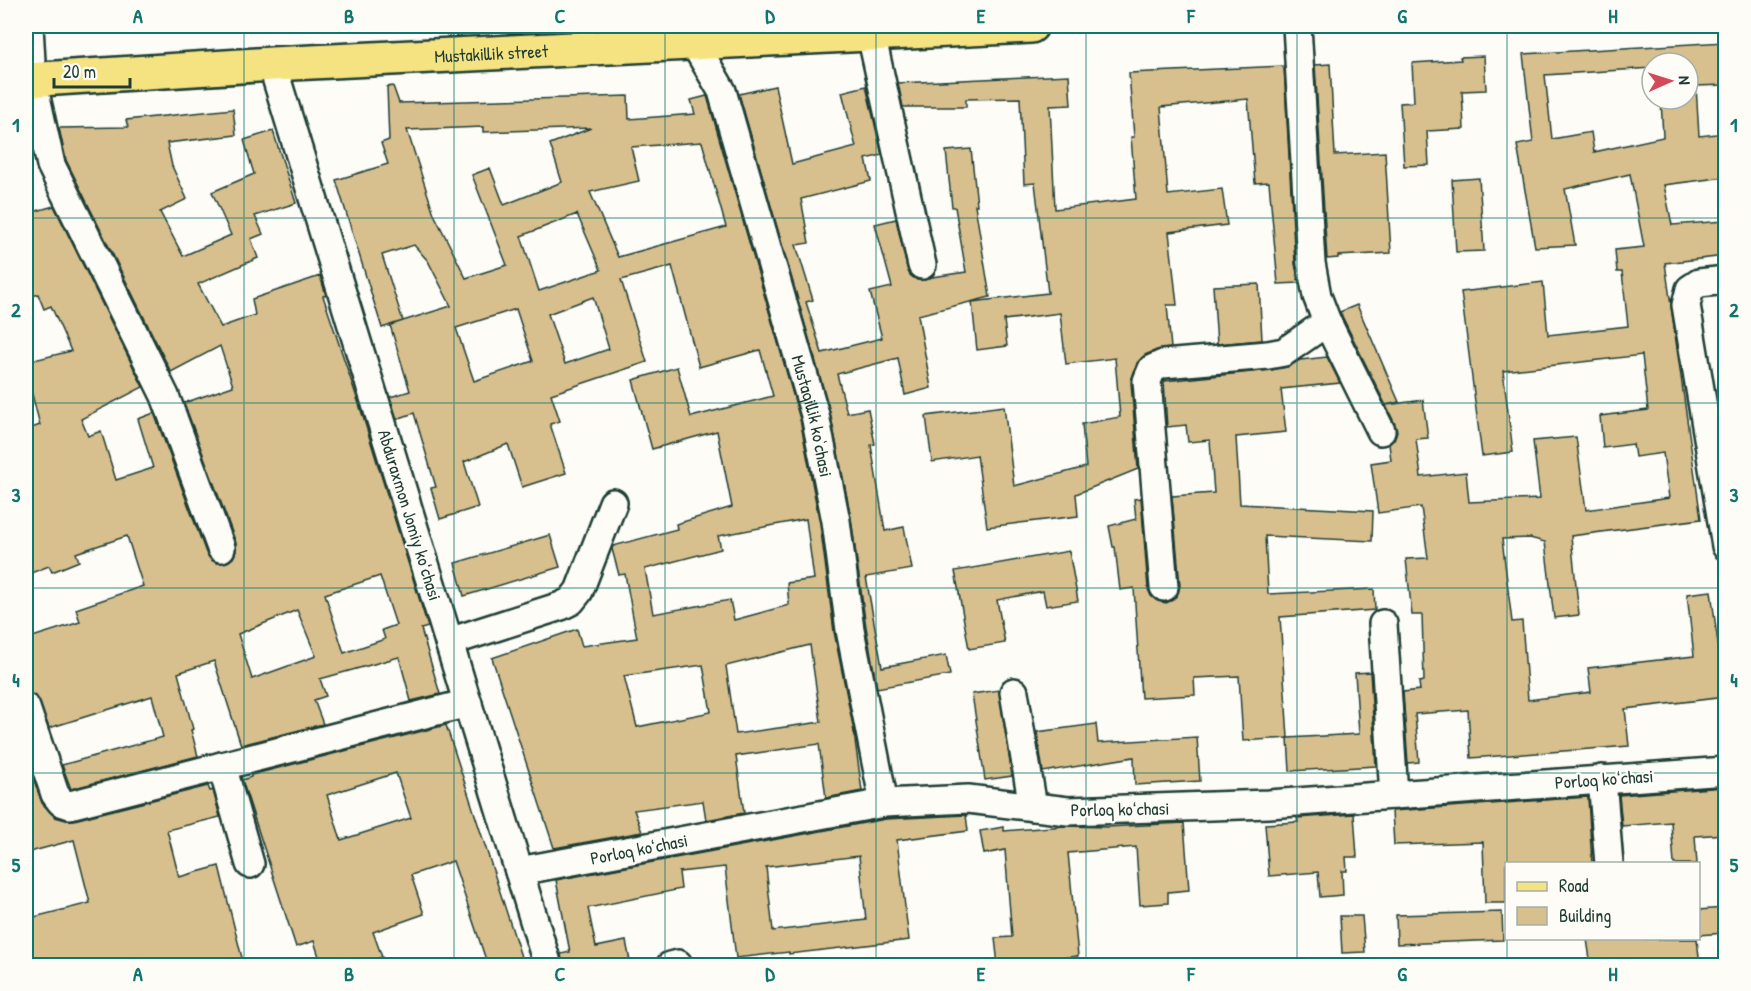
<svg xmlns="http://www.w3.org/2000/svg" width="1751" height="991" font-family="'Patrick Hand',sans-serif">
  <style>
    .building { fill: #d8bf8e; stroke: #1f3d34; stroke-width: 1.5; fill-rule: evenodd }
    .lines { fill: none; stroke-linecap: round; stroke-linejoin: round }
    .minor-casing { stroke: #1f3d34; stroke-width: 32 }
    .major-casing { stroke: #1f3d34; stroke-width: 38 }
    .minor { stroke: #fdfcf7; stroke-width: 27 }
    .major { stroke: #f5e382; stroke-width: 33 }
    .grid { fill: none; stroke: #0f766e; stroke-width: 1.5; stroke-opacity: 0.55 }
    .labels { text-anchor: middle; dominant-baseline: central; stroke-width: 4.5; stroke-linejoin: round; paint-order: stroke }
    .street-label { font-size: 18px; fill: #1f3d34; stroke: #fdfcf7 }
    .neatline { fill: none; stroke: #0f766e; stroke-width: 2 }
    .grid-label { font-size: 20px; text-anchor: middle; font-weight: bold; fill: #0f766e }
  </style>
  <rect width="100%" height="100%" fill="#fdfcf7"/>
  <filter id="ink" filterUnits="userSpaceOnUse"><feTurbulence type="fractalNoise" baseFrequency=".0167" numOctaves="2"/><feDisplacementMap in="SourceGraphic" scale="12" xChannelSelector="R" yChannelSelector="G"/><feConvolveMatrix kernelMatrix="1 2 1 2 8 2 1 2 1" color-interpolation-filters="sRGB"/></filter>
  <g filter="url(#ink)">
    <g class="building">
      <path d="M1725,42v43l-29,1 3,50 26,-3v44l-61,8 8,40 53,-4v35l-60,7 36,256 -130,17 8,79 -25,3 -9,-76 -15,-4 -28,1 10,83 10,-1 6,79 63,-8 -3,-24 106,-12 -7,-62 24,-3 14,106 -100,12 4,37 -158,12 -3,-48 -53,4 4,48 -11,1 -5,-71 17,-2 -1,-8 5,-1 -2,-66h-10l-6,-56 22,-1 -7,-51 -43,6 -7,-50 20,-3 -2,-16 5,-5 3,-8 -2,-7 -55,-112 17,-7 42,97 -13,3 37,-5 5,38 -12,1 5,38 45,-5 3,30 71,-3 -7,-58 43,-4 10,73 83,-12 -6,-45 -28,4 -2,-13 -30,4 -3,-32 48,-6 -6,-55 -139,16 10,81 -31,4 -21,-164 82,-10 5,53 80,-9 -6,-54h-5l-2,-22 29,-3 -14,-73 -65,15 10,56 -40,2 -18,-102 16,-3 -10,-88zM1652,63h36v36h-27l2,38 -69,15 -3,-20 -39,7 -7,-64 107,-7z"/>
      <path d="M1484,56l2,34 -24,1 2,38 -37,2 2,34 -25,1 -4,-63 14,-1 -2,-39 49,-3 -1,-3z"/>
      <path d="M1330,64l5,91 50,-3 6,101 -53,3v2l-11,1 -12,-194z"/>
      <path d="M1284,66l11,198 4,19 -21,1 -9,-102 -14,1 -7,-84 -87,8 7,88 54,-6 5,36 -58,7 8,73h-10l4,43 -14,2 -12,5 -8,8 -6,19 7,87 -62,25 2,22 -91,11 -10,-72 -45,7 -6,-46 78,-10 10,80 72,-19 -4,-43 38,-7 -5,-59 -49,6 -6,-51 -56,7 3,26 -30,4 -5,-48 76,-9 -13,-110 -11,1 -4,-86 -54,1v8h-63l-5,-24 171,-8 2,30 -21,1 5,103 81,-10 -5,-62h3l-5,-64z"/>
      <path d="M393,86l6,17 229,-7 1,23 66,-5 -4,-14 16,-4 93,323 20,105 14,108 19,94 9,65 -36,7 -7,-54 -83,12 8,57 -38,7 -3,-19 -69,9 8,22 -88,16 -62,-190 85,-29 5,17 55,-8 -12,-64 -6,1 -7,-26 1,-3 64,-17 -1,-5 56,-17 -15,-76 -65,18 -19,-69 44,-13 14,50 82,-21 -13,-46 -61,17 -27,-101 -51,14 26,82 -96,32 9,27 -10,3 16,49 -44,14 -14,-43 -44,18 14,45 -38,12 -9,-31 5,-1 -22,-74 -17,6 -7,-22 20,-6 -20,-66 61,-19 -23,-45 -14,-16 -32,10 21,66 -21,7 -46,-148 52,-16 -7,-21 8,-3 -2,-53zM483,127v5l108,-4 -41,16 12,38 -58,23 -14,-37 -18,7 35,90 -41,13 -32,-64 -27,-84zM702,142l24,85 -108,30 -28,-65 49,-11 -8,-34zM577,214l24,56 -62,21 -18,-55zM593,297l16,52 -44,15 -17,-50zM516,309l17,52 -59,20 -18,-53zM806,519l8,60 -27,4 2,22 -55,15 -4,-20 -77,14 -8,-45 76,-20 -3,-13zM810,645l11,77 -85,12 -10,-68zM703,665l8,47 -74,15 -13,-51z"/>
      <path d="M775,86l17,78 64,-17 -14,-55 24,-6 16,69 -16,4 5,22 -70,18 8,44 -13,2 17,55 -7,2 16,51 60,-15 -12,-46 22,-5 -17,-63 21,-5 11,49 3,7 7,5h8l7,-3 34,-5 -11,-65h-3l-6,-56 25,-2 6,56h-2l15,92 -72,18 13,73 -26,7 -7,-37 -61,16 10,39 21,-4 7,35 -4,1 14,86 19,-4 8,42 -46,8 16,90 64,-12 4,20 -73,13 -11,-61 -15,-109 -21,-106 -91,-318z"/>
      <path d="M233,109l3,26 -69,8 5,23 15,33 -27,13 23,44 48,-21 -19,-43 42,-18 -10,-34 29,-9 23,72 -41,13 8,18 -12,5 7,19 -60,26 23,43 34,-12 -3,-16 68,-23 6,19 -3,1 37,111 68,220 -7,2 19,65 -29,7 -12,-44 -79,22 6,17 -12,4 9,24 -82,21 -27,-84 -36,12 15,56 -2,1 7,26 -127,33 -9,-24 101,-28 -11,-41 -103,32 -12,-31 -11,-4v-54l54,-17 -4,-13 67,-23 -16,-50 -51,17 3,8 -27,11 -3,-6 -23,9v-145l14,-5 -14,-54v-9l45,-11 -20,-45 -7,3 -6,-15 -12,5v-85l28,-8 89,181 -62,32 7,17 13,-5 15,49 37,-12 -15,-49 16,-6 52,140 5,7 7,3 9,-1 6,-4 3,-7v-8l-52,-140 49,-17 -13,-40 -49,26 -105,-212 -7,-32 69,-1 -2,-7zM380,576l16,49 -14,5 3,9 -41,14 -19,-59zM297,610l19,46 -64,23 -14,-45z"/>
      <path d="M26,129h1l6,28 -7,1z"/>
      <path d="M1479,178l5,73 -28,1 -4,-72z"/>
      <path d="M1259,284l3,56 -45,4 -4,-58z"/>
      <path d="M1327,357l13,26 -59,6 5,43 -50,5 4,67 133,7 -1,30 -107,-5 3,58 106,-5 1,21 -95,7 8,121 -45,3 -4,-65 -45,2 1,17 -54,3 -7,-110 -14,2 -5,-43h-2l-4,-21 27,-7 -2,-20 7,-1 7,91 3,7 7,5 8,2 7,-3 5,-7 2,-7 -8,-90 42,-3 -4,-53 -22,2 -2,-17 -19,2 -3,-46 107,-11 16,-3 13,-7z"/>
      <path d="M550,535l10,32 -96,29 -9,-33z"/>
      <path d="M1069,551l9,50 -32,5 -3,-15 -46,9 8,43 -36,6 -14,-78z"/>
      <path d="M1370,672l6,94 -86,5 -2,-33 71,-4 -4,-61z"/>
      <path d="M999,690l13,86 -27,4 -13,-86z"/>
      <path d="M1096,724l2,19 99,-6 3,44 -65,4 -1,-28 -91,15 -6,-40z"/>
      <path d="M446,725l78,241h-36l-35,-105 -42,14 13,39 -51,18 9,25 -14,5 2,4h-48l-8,-25 -18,6 -54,-167 9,-3v-2zM396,773l15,45 -70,22 -14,-45z"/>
      <path d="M32,774l10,29 13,14 11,3h8l134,-34 2,5 3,-1 7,27 -53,13 12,47 40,-11 25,100h-218v-47l64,-16 -16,-63 -48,13v-78z"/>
      <path d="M1725,787v19h-1l1,28 -30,2 2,28h-23l-3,-42 -49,4 -3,-31z"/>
      <path d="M1588,797l4,67h-86v39h-21l-2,-61 -89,3 -2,-34z"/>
      <path d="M1354,814l3,43h-11l1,14h-5l1,24 -23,2 -2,-25 -49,4 -4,-52 33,-2 -1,-4z"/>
      <path d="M966,815l2,16 -71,9 12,100 -120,14v-2l-53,6 -11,-91 -46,5 2,17 -93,19 8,39 30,-6 5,25h-68l-2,-12 9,-2 -14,-72 330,-61zM859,856l7,64 -93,11 -7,-64z"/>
      <path d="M1184,823l5,67 -21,2v11l-28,2 -4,-58 -68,6 10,103 -80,9 -3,-27 17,-1 -7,-87 -21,4 -4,-23 24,-4v4l61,-5 41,1z"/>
      <path d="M1725,908v25l-27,2v-25z"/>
      <path d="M1502,912l1,28 -106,4 -1,-29z"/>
      <path d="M1340,916h22l3,36 -23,1z"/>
      <path d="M1587,939h110l3,27h-109z"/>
    </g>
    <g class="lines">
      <g class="minor-casing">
        <g id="minor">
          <path d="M29,26l3,53 19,86 114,231 56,152"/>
          <path d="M871,34l51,231"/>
          <path id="s1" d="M694,43l28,48 93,324 21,106 14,109 34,173"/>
          <path d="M272,64l276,902"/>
          <path d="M1726,280l-27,3 -9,6 -4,16 40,241"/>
          <path d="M1327,322l54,109"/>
          <path d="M1164,587l-17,-206 5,-12 11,-5 105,-9 16,-3 43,-30 -10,-26 -6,-33 -14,-237"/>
          <path d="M1383,624l11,171"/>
          <path d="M449,642l112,-36 10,-5 8,-10 34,-88"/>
          <path d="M1014,692l19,115"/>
          <path d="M26,708l29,86 6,8 9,3 398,-102"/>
          <path d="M222,766l28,98"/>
          <path d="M1602,779l7,85"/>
          <path d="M519,871l365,-68 84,-4 100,12 201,-7 457,-33"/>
          <path d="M670,966l8,-2"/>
        </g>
      </g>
      <g class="major-casing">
        <g id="major">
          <path id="s2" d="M26,80l246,-16 759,-38"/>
        </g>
      </g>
      <use href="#minor" class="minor"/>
      <use href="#major" class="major"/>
    </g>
  </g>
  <path class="grid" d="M244,26v940M454,26v940M665,26v940M876,26v940M1086,26v940M1297,26v940M1507,26v838M26,218h1700M26,403h1700M26,588h1700M26,773h1700M1507,938v28"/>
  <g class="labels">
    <g class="street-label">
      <text stroke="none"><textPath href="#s2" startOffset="466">Mustakillik street</textPath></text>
      <text stroke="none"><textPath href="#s1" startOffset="393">Mustaqillik ko‘chasi</textPath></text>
      <text transform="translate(410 515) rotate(73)">Abduraxmon Jomiy koʻchasi</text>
      <text transform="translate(1604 779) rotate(-4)">Porloq koʻchasi</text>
      <text transform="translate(1120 809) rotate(-1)">Porloq koʻchasi</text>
      <text transform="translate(639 849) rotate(-11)">Porloq koʻchasi</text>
    </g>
  </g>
  <rect width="1751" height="991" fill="none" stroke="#fdfcf7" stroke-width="66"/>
  <rect x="1505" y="862" width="195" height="78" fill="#fdfcf7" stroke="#a4b0a9" stroke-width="1.5"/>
  <rect x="1517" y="882" width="30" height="9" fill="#f5e382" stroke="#a4b0a9" stroke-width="1.5"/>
  <text x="1559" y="892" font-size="18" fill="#1f3d34">Road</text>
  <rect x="1517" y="907" width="30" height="18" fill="#d8bf8e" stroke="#a4b0a9" stroke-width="1.5"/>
  <text x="1559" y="922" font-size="18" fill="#1f3d34">Building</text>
  <g transform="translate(1670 81) rotate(87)"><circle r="28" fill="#fdfcf7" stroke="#a4b0a9" stroke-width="1.5"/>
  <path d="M0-4.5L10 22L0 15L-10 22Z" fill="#d1495b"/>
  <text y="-9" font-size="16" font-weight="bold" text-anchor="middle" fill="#1f3d34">N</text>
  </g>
  <path d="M54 78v9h76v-9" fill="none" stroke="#1f3d34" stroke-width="3"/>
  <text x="63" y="78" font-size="18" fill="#1f3d34" stroke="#fdfcf7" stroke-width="4.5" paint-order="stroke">20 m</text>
  <rect x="33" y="33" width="1685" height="925" class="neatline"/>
  <g class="grid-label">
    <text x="138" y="23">A</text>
    <text x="349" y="23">B</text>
    <text x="560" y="23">C</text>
    <text x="770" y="23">D</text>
    <text x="981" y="23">E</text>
    <text x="1191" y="23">F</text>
    <text x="1402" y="23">G</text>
    <text x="1613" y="23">H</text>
    <text x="16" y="132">1</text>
    <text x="1734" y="132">1</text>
    <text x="16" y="317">2</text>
    <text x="1734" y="317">2</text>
    <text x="16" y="502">3</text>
    <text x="1734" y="502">3</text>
    <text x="16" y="687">4</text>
    <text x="1734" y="687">4</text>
    <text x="16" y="872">5</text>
    <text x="1734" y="872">5</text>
    <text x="138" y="981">A</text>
    <text x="349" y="981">B</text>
    <text x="560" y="981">C</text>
    <text x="770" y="981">D</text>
    <text x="981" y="981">E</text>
    <text x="1191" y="981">F</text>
    <text x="1402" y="981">G</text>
    <text x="1613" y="981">H</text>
  </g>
</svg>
